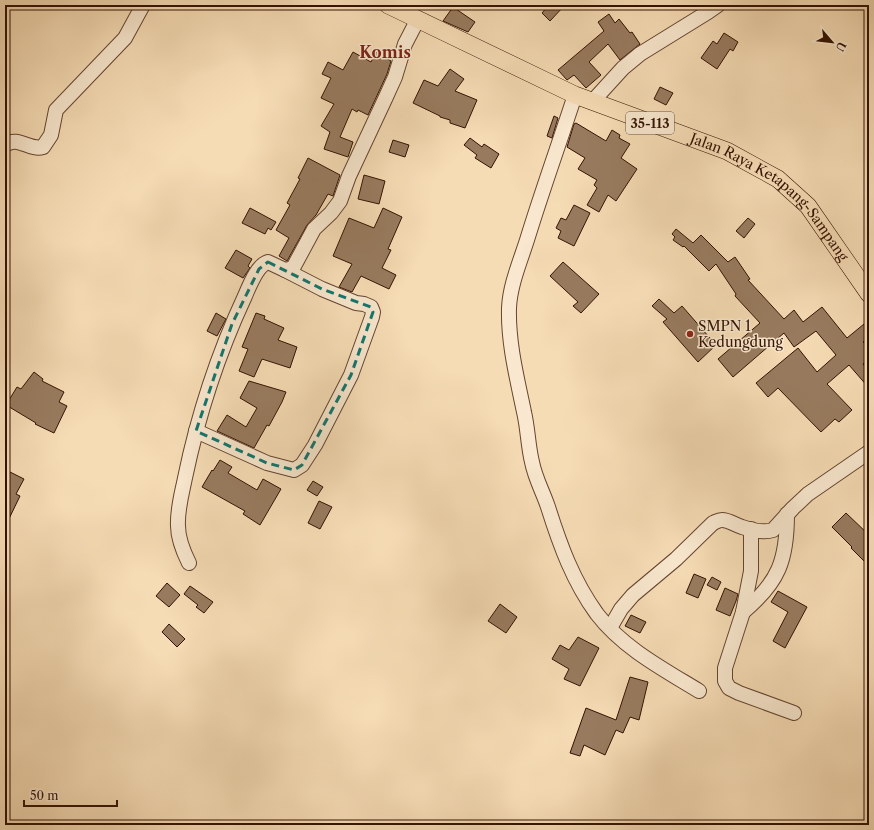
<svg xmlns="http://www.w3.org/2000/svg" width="874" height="830" font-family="'Libre Caslon Text',serif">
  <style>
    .building { fill: #987b5f; stroke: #331202 }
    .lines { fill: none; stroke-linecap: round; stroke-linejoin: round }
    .minor-casing { stroke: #64442f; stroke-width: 16 }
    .major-casing { stroke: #331202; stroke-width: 18 }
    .minor { stroke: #f9e8cf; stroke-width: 14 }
    .major { stroke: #f6dcb5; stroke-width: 17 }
    .marked { fill: none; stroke: #0f766e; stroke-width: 3; stroke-dasharray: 8 5; stroke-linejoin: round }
    .poi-dot { fill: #8f2418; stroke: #f9e8cf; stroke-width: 1.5 }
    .labels { text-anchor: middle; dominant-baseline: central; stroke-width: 3; stroke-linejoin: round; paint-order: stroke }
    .shield { fill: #f9e8cf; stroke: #6e5240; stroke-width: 1 }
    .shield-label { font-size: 13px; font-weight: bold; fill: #331202 }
    .street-label { font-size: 14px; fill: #331202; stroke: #f9e8cf }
    .poi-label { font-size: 14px; fill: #331202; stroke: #f9e8cf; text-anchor: start }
    .quarter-label { font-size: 16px; font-weight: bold; fill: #7a1f14; stroke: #f9e8cf }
  </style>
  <rect width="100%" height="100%" fill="#f6dcb5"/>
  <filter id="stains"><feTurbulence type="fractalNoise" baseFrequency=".005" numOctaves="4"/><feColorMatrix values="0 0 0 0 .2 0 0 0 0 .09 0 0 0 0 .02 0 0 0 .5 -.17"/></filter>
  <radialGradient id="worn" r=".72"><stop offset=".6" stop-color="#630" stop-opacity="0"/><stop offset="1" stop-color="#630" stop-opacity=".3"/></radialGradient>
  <g class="building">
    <path d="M549,5h16l-15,16 -8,-8z"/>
    <path d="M453,7l22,15 -7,10 -25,-11z"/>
    <path d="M609,14l6,9 4,-4 11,14 2,-1 8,12 -20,16 -12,-16 -19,18 12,13 -15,13 -12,-13 -7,5 -9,-10 46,-39 -6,-9z"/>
    <path d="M724,33l14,9 -5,9 -3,-2 -13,20 -16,-11 12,-17 4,3z"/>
    <path d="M353,52l18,10 5,-10 15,9 -4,13 -19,41 -10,-5 -1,2 -5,-3 -12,28 13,5 -5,15 -24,-8 6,-17 -9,-6 13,-22 -13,-6 10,-20 -9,-4 6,-12 15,8z"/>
    <path d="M450,69l14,10 -9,12 22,9 -12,28 -15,-5v-3l-10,-3v-1l-27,-13 11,-23 14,6z"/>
    <path d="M660,87l13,6 -7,12 -12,-6z"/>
    <path d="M554,116l4,2 -6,20 -5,-2z"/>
    <path d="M576,123l30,18 6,-11 8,5 -1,3 11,6 -9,14 16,11 -21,32 -8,-6 -9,17 -12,-7 10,-17 -3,-3 3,-5 -19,-11 7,-11 -18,-11 7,-23z"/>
    <path d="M470,138l12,9 2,-3 15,10 -8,14 -16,-10 2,-3 -13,-10z"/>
    <path d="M393,140l16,5 -4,12 -16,-5z"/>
    <path d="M308,158l32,17 -7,21 -5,-2 -12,21 -9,10 -20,36 -8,-5 10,-18 -13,-8 14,-25 -3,-2 13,-24 -2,-1z"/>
    <path d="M364,175l21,6 -6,23 -21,-5z"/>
    <path d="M574,205l16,8 -16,33 -16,-8 3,-7 -5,-3 5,-10 5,2z"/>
    <path d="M250,208l26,14 -5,8 -3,-2 -3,6 -23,-11z"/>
    <path d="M383,208l19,9 -14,32 3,1 -9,18 14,7 -7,14 -28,-13 -9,16 -13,-5 13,-23 -19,-8 16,-38 25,10z"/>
    <path d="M748,218l7,6 -11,14 -8,-7z"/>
    <path d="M676,229l17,14 8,-8 27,27 7,-5 15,22 -2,1 36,39 10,-9 9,12 19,-15 25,31 17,-14 5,5v8l-6,5 6,6v10l-6,6 6,8v16l-20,-23 -22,19 25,26 -13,12 -4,-3 -14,13 -43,-44 -10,9 -12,-14 42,-35 19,24 19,-17 -20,-24 -22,16 -10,-14 -51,44 -15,-18 42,-36 -25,-27 1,-2 -20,-30 -7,7 -25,-25 -1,1 -10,-7 2,-3 -3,-3z"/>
    <path d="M236,250l16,9 -4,7 2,2 -7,10 -18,-10z"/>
    <path d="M563,262l36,32 -18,19 -8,-7 5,-4 -28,-26z"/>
    <path d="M659,299l15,14 8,-7 34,39 -18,17 -35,-40 4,-3 -15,-13z"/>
    <path d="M216,313l10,6 -9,17 -10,-5z"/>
    <path d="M256,313l9,3 -1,3 20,9 -6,12 19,7 -7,21 -28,-9 -8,18 -15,-6 9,-22 -6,-2z"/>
    <path d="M34,372l9,7 -1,2 22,11 -5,10 8,4 -13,27 -19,-9 1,-1 -30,-18 11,-18 4,2z"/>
    <path d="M249,381l37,11 -4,10 -13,24 -2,-1 -13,23 -37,-17 10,-16 19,12 11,-19 -17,-10z"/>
    <path d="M220,460l12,7 -4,6 29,17 6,-11 18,10 -21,36 -17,-11 2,-3 -43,-24 10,-17 1,1z"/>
    <path d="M10,472l14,7 -8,15 4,2 -15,31v-44z"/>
    <path d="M313,481l10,6 -6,9 -10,-6z"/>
    <path d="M319,501l13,6 -12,22 -12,-6z"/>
    <path d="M846,513l23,22v31l-18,-18 1,-1 -20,-20z"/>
    <path d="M694,574l12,5 -8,19 -12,-5z"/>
    <path d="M712,577l9,5 -4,8 -10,-5z"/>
    <path d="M167,583l13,12 -11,12 -13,-11z"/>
    <path d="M190,586l23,16 -9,11 -8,-6 2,-2 -14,-11z"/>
    <path d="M725,588l13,6 -2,7 -6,15 -14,-6z"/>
    <path d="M778,591l29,16 -22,41 -12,-7 15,-29 -17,-10z"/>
    <path d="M500,604l17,13 -11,16 -18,-12z"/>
    <path d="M631,615l15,7 -6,11 -15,-7z"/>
    <path d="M169,624l16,15 -8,8 -15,-15z"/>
    <path d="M578,637l21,11 -19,38 -16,-7 5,-10 -17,-10 8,-14 9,5z"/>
    <path d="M630,677l18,5 -9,38 -9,-3 -7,16 -7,-3 -11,25 -21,-10 -4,11 -10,-3 16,-45 30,12z"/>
  </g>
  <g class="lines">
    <g class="minor-casing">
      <g id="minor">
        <path d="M575,95c-16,49 -33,96 -48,145 -7,22 -17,45 -18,68 -1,35 8,70 15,104 4,17 4,34 8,50 3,16 11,30 16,45 12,38 25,74 49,107 26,34 66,55 102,77"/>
        <path d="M592,102l31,-34 17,-14 68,-42 10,-7"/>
        <path d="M5,145c13,-10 24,6 38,2l8,-12 5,-25 69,-72 18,-33"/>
        <path d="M196,431l71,32 27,7 8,-5 13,-20 36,-70 21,-58 1,-5 -2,-5 -7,-3 -8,-1 -34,-14 -37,-19"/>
        <path d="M751,529v42l-8,41 -18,56v13l4,7 10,5 55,20"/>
        <path d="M189,563c-6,-12 -11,-24 -11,-37 -1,-16 4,-33 7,-48 13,-63 33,-124 60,-182 4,-9 12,-31 23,-34l17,8 8,-2 21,-39 17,-16 9,-12 9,-25 36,-77 10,-22 10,-33 13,-25"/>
        <path d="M743,612c36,-30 44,-52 44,-98"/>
        <path d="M610,628l11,-19 12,-14 43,-36 37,-36c3,-1 5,-3 9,-3 7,0 13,5 20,7 9,3 22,6 31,3l20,-22 15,-14 61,-42"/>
      </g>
    </g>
    <g class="major-casing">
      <g id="major">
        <path id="s1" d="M388,5l187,90 152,56 51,28 30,27 61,88"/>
      </g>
    </g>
    <use href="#minor" class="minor"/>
    <use href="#major" class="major"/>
  </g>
  <path class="marked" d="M268,262l54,27 49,18 2,5 -22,63 -49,90 -8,5 -27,-7 -71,-32 36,-107 27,-55z"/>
  <circle class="poi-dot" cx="690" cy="334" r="4"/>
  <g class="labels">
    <rect class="shield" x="626" y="112" width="48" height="22" rx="3"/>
    <g class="shield-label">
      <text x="650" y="123">35-113</text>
    </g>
    <g class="street-label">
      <text stroke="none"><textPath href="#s1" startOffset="432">Jalan Raya Ketapang-Sampang</textPath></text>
    </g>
    <g class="poi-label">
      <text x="698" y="326">SMPN 1<tspan x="698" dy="16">Kedungdung</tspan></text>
    </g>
    <g class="quarter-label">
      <text x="385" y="52">Komis</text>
    </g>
  </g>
  <rect width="874" height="830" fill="none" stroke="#f6dcb5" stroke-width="20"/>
  <rect x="6" y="6" width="862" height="818" fill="none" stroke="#331202" stroke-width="2"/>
  <rect x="10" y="10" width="854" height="810" fill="none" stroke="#331202"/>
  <g transform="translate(832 42) rotate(118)" stroke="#f9e8cf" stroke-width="3" paint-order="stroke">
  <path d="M0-3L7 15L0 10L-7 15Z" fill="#331202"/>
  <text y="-6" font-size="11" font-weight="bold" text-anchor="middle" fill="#331202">U</text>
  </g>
  <path d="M24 800v6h93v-6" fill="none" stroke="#331202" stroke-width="2"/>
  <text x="30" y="800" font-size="12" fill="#331202" stroke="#f9e8cf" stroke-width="3" paint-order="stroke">50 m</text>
  <rect width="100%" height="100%" filter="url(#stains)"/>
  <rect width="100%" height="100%" fill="url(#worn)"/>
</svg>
